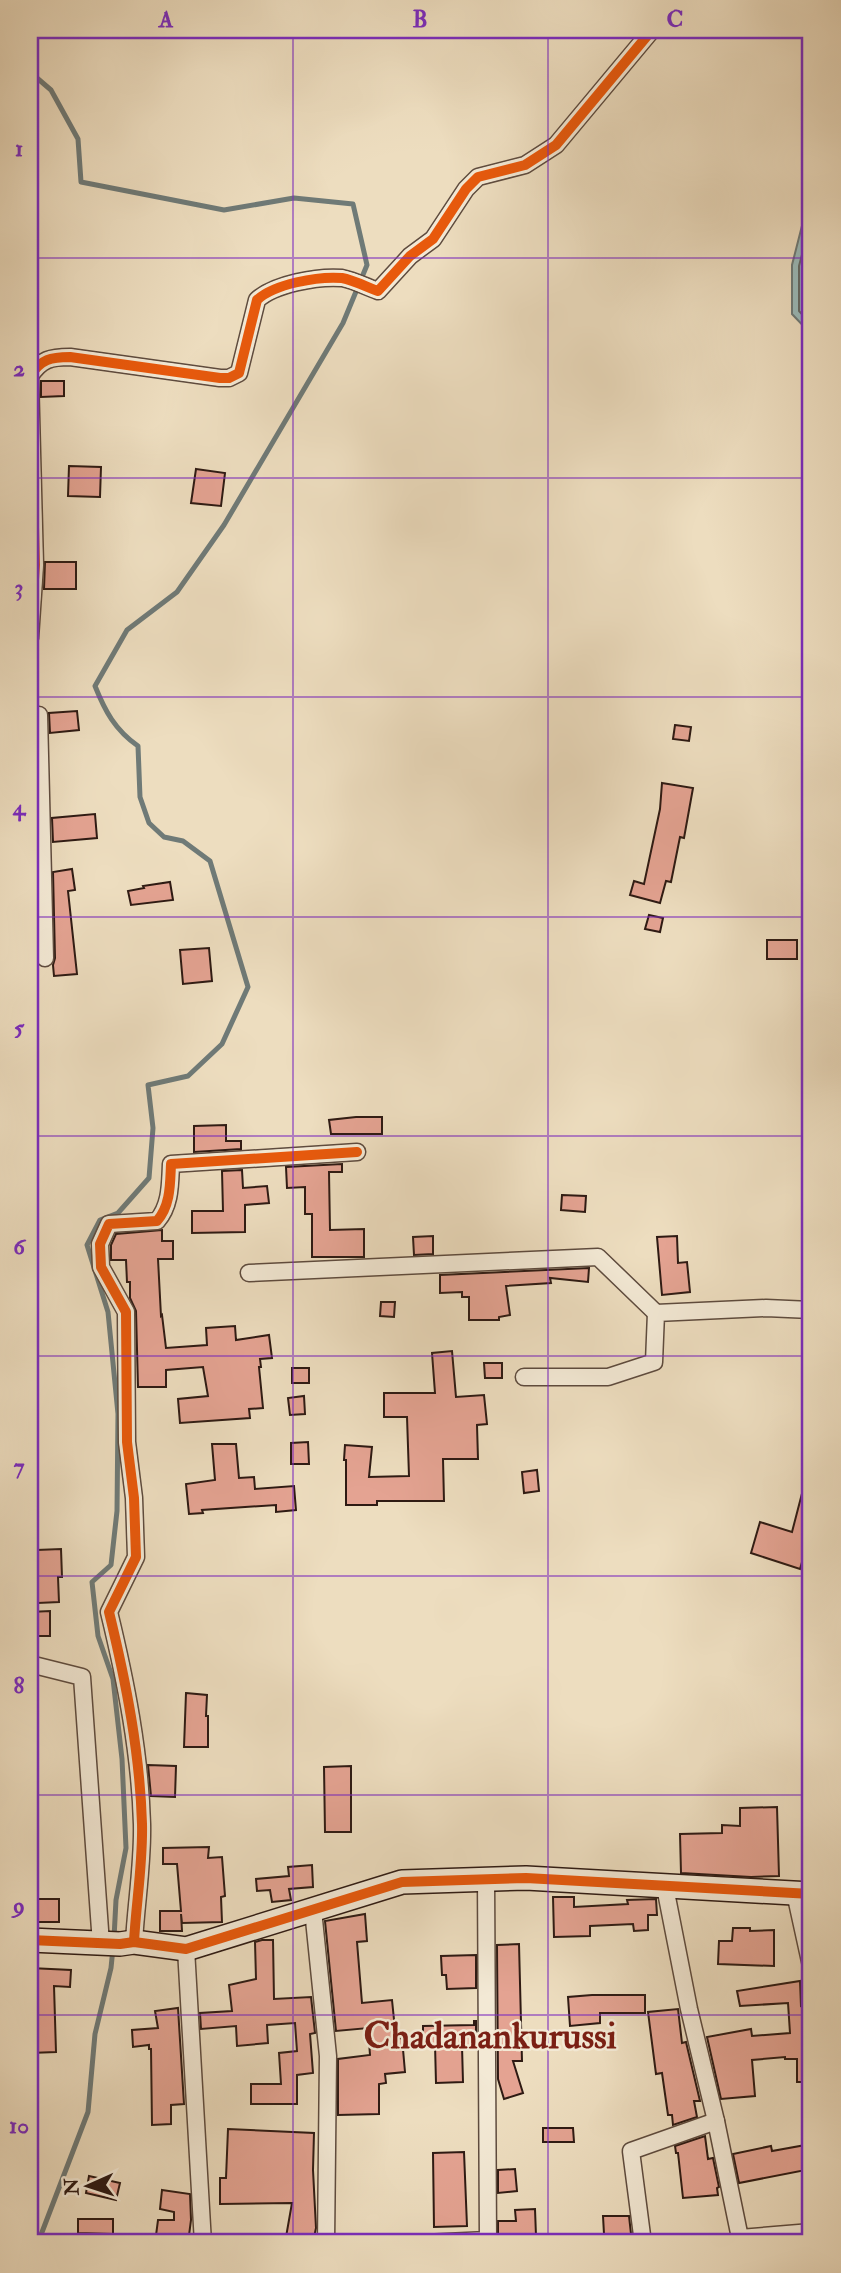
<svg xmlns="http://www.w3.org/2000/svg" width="841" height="2273" font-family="'IM FELL Double Pica',serif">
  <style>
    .water { fill: #9bbab9; stroke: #6f7a77; stroke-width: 2 }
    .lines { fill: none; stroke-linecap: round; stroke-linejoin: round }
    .shore { stroke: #646a66; stroke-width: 2 }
    .stream { stroke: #6f7a77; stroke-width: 5 }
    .building { fill: #e4a392; stroke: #2e1a13; stroke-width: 2 }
    .street-casing { stroke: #5e4b3e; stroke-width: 19 }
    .secondary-casing { stroke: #2e1a13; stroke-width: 26 }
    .street { stroke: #f3e9d5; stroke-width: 16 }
    .secondary { stroke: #f3e9d5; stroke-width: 23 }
    .cycleway-casing { stroke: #f3e9d5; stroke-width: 15 }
    .cycleway { stroke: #e8590c; stroke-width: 10 }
    .grid { fill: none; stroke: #7b2cbf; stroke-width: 2; stroke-opacity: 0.55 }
    .labels { text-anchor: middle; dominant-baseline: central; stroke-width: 5; stroke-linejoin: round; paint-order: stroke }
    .district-label { font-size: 37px; font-weight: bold; fill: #7a1f14; stroke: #f3e9d5 }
    .neatline { fill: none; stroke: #7b2cbf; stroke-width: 2.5 }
    .grid-label { font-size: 23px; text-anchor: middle; font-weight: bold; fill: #7b2cbf }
  </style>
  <rect width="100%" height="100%" fill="#edddbf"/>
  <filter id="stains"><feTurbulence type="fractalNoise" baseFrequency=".00286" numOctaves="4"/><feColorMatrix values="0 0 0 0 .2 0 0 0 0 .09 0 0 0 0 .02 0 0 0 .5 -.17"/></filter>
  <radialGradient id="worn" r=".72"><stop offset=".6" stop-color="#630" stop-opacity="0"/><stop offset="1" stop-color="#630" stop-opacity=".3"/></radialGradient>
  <path class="water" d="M811,213v121l-19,-20v-49l13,-51z"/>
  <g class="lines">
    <path class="shore" d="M811,220l-12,46v45l12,13"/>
    <g class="stream">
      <path d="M30,72l21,18 27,49 3,43 143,28 70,-12 59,6 14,61 -24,58 -119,202 -47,67 -50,38 -32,56c10,25 20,44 43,60l2,51 9,26 15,14 19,4 27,20 38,126 -26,57 -34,32 -40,9 5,43 -4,50 -31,35 -18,7 -13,25 21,67 10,102 -1,97 -6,54 -19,17 6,54 15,43 9,80 4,89 -10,52 -2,38"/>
      <path d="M39,2243v-3l49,-128 7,-78 16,-66 2,-20"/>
    </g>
  </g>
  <g class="building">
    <path d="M41,381h23v15l-23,1z"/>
    <path d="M69,466l32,1 -1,30 -32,-1z"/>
    <path d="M196,469l29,4 -4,33 -30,-3z"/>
    <path d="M45,562h31v27h-32z"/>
    <path d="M77,711l2,19 -29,3 -1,-20z"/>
    <path d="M675,725l16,2 -2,14 -16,-2z"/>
    <path d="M662,783l31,5 -9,50 -4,-1 -9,45 -5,-1 -6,22 -30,-8 4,-14 10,3 16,-75z"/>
    <path d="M95,814l2,24 -44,4 -1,-24z"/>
    <path d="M72,869l3,21 -7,1 9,83 -23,2 -1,-11 2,-7 -2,-86z"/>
    <path d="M170,882l3,18 -42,5 -3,-14 16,-3 -1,-2z"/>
    <path d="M649,915l14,3 -3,14 -15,-3z"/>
    <rect x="767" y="940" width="30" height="19"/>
    <path d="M209,948l3,33 -29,3 -3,-34z"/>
    <path d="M356,1117h26v17h-51l-2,-14z"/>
    <path d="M226,1125v16h15v8l-47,3v-26z"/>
    <path d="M342,1164v8h-13l1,58 34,-1v28h-52v-43h-7v-27l-18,1 -1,-21z"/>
    <path d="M242,1170l1,18 24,-2 2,17 -24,2v27l-53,1v-22h31l-1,-40z"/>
    <path d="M562,1195l24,1 -1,16 -24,-2z"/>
    <path d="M162,1230v11h11v18h-15l3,57 1,-1 4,33 41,-3 -1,-17 29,-2 1,14 33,-5 3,23 -12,1 1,8h-2l4,41 -14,1 1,9 -70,5 -2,-24 30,-3 -5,-29 -37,3v17h-28l-2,-76 -6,-13v-16h-3l-1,-22h-15v-15l5,-11z"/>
    <path d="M433,1236v18l-19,1 -1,-18z"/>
    <path d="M677,1236l1,27 9,-1 3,30 -28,3 -5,-58z"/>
    <path d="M589,1268l-1,14 -38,-4 1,5 -45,3 4,29 -11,2v3h-30v-23h-7v-5l-22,1v-18z"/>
    <path d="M381,1302h14l-1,15 -14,-1z"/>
    <path d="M452,1351l4,46 28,-2 3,29 -10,1 1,34h-35l1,42h-67v4h-31v-45h-2l1,-15 27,2 -3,30 40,-1 -2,-59h-23v-24h51l-3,-40z"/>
    <path d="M484,1363h18v15h-17z"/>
    <rect x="292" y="1368" width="17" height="15"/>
    <path d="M304,1396l1,18 -15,1 -2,-17z"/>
    <path d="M308,1442l1,22h-18v-21z"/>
    <path d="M212,1444h24l3,34 15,-1 1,12 39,-3 2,24 -20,2v-7l-74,5 1,3 -14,1 -3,-30 29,-4z"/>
    <path d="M537,1470l2,21 -15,2 -2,-21z"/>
    <path d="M806,1478h5v53l-11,38 -49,-16 9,-31 32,10z"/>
    <path d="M61,1549l1,28h-4l1,25 -21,1 -1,-53z"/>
    <path d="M50,1611v25h-20v-24z"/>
    <path d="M186,1693l21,2 -1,21h2v31h-24z"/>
    <path d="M148,1765l28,1 -1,31 -24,-1z"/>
    <path d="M351,1766v66h-26l-1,-65z"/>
    <path d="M777,1807l2,69 -28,1 -70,-4 -1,-39 42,-1v-8l18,1v-18z"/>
    <path d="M209,1847l-1,11 14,-1 3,39 -4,1 1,25 -40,1 -1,-9 1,17h-22v-20h21l-4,-47h-14v-16z"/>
    <path d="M312,1865l1,22 -24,2 2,11 -19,2 -2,-12 -13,1 -1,-12 33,-3 -1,-9z"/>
    <path d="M553,1897h21v10l54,-3 -1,-4 29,-1 1,16h-9v15l-14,1 -1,-7 -43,2v10l-36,1z"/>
    <rect x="30" y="1899" width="29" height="23"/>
    <path d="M365,1914l2,27 -10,1 5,61 30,-3 4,39 6,-1 3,34 -20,2 1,9 -7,1v30l-41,1v-56l32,-4 -2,-27 -32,3 -11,-110z"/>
    <path d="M733,1928h17v3l24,-1v36l-56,-2 1,-23h13z"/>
    <path d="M262,1940h11l1,59 37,-2 4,36 -5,1 3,39 -16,2v29h-46v-20h30l-2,-31 18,-2 -2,-28 -28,2 1,18 -31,3 -1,-20 -35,3 -1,-16 32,-2 -3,-26 27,-6 -1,-37z"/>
    <path d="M519,1944l3,117h-9l10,32 -19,6 -6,-20 -1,-134z"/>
    <path d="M476,1955v33l-29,1 -1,-14h-4l-1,-19z"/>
    <path d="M30,1968l41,2 -1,17 -16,-1 2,66 -26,1z"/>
    <path d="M800,1981l1,25 8,-1 2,77h-14v-23h-12v-2l-33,3 3,36 -34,3 -14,-62 44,-8 1,7 38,-3 -2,-30 -48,3 -3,-15z"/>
    <path d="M592,1995h53v18h-45v10l-30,3 -2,-29z"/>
    <path d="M178,2008l6,96 -13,1v19l-19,1 -1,-76h-2v-4l-16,2 -1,-17 26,-2 -3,-17z"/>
    <path d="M678,2009l4,34 4,-1 14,59h-6l3,16 -24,8 -1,-10h-4l-6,-42 -6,1 -8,-62z"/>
    <path d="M474,2021h2v25h-14l1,36 -27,1 -1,-39 -12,1v-19l51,-1z"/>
    <path d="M543,2128h30l1,14h-31z"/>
    <path d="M228,2129l86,4 -1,37 3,58 -3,14 -27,-5 6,-34 -72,1v-26h6z"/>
    <path d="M705,2136l3,23 5,-1 6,29 -2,1 1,7 -35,3 -5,-45h-2l-1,-7z"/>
    <path d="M811,2144v25l-72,14 -6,-29 38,-8 1,5z"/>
    <path d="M464,2152l3,74 -33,1 -1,-74z"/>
    <path d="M515,2169l2,22 -19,2v-23z"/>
    <path d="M89,2176l31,7 -4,17 -30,-7z"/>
    <path d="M162,2190l28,4 1,26 -3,23h-33l3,-23h16v-8l-14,-3z"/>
    <path d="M535,2209l1,27 -38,1v-16h18l-1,-11z"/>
    <path d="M603,2216h26l3,27h-23l-1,-9h-4z"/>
    <path d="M78,2219h35v15l-35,-1z"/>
  </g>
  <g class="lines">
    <g class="street-casing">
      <g id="street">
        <path d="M30,638l5,-73 -5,-189c11,-17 21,-19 40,-19l150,21h9l10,-5 18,-73c17,-16 61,-24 85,-22 11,2 25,9 36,13l32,-35 23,-17 33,-50 12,-12 47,-12 31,-20 96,-115"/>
        <path d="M30,715h9l6,243"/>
        <path d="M249,1273l349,-16 58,56"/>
        <path d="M524,1377h84l46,-15 2,-49 110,-5 45,2"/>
        <path d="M30,1664l52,13 19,267"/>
        <path d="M665,1887l24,122 27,112 24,117 71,-6"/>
        <path d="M795,1893l16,73"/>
        <path d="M313,1910l15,146 -2,187"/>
        <path d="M134,1942c2,-38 9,-79 8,-118 -2,-71 -16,-142 -33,-212l27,-55 -2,-59 -7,-56 -1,-130 -25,-45 -1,-23 9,-20 48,-3c14,-16 13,-38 14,-57l186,-12"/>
        <path d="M186,1949l17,294"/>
        <path d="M424,2243l64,-3 -2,-362"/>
        <path d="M643,2243l-12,-92 85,-30"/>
      </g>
    </g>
    <g class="secondary-casing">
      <path id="secondary" d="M30,1940l90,4 14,-2 52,7 216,-67 124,-4 285,16"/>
    </g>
    <use href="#street" class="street"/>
    <use href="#secondary" class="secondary"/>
    <g class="cycleway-casing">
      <g id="cycleway">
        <path d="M30,638l5,-73 -5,-189c11,-17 21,-19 40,-19l150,21h9l10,-5 18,-73c17,-16 61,-24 85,-22 11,2 25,9 36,13l32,-35 23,-17 33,-50 12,-12 47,-12 31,-20 96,-115"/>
        <path d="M30,1940l90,4 14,-2 52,7 216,-67 124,-4 285,16"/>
        <path d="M134,1942c2,-38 9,-79 8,-118 -2,-71 -16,-142 -33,-212l27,-55 -2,-59 -7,-56 -1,-130 -25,-45 -1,-23 9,-20 48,-3c14,-16 13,-38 14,-57l186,-12"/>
      </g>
    </g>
    <use href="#cycleway" class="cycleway"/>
  </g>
  <path class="grid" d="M293,30v2213M548,30v2213M30,258h781M30,478h781M30,697h781M30,917h781M30,1136h781M30,1356h781M30,1576h781M30,1795h781M30,2015h781"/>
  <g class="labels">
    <g class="district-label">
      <text x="490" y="2036">Chadanankurussi</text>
    </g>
  </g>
  <rect width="841" height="2273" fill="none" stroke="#edddbf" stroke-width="77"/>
  <g transform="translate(88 2186) rotate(267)" stroke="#f3e9d5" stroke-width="5" paint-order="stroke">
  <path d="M0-5L12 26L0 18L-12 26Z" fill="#2e1a13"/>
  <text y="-10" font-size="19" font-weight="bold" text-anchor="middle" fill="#2e1a13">N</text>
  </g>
  <rect x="38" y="38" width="764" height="2196" class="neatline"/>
  <g class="grid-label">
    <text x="166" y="27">A</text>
    <text x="420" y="27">B</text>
    <text x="675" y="27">C</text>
    <text x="19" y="156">1</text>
    <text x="19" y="376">2</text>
    <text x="19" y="595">3</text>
    <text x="19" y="815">4</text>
    <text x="19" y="1035">5</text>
    <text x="19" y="1254">6</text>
    <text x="19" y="1474">7</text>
    <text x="19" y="1693">8</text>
    <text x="19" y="1913">9</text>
    <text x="19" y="2133">10</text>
  </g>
  <rect width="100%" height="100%" filter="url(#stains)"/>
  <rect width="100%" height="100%" fill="url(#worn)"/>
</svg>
